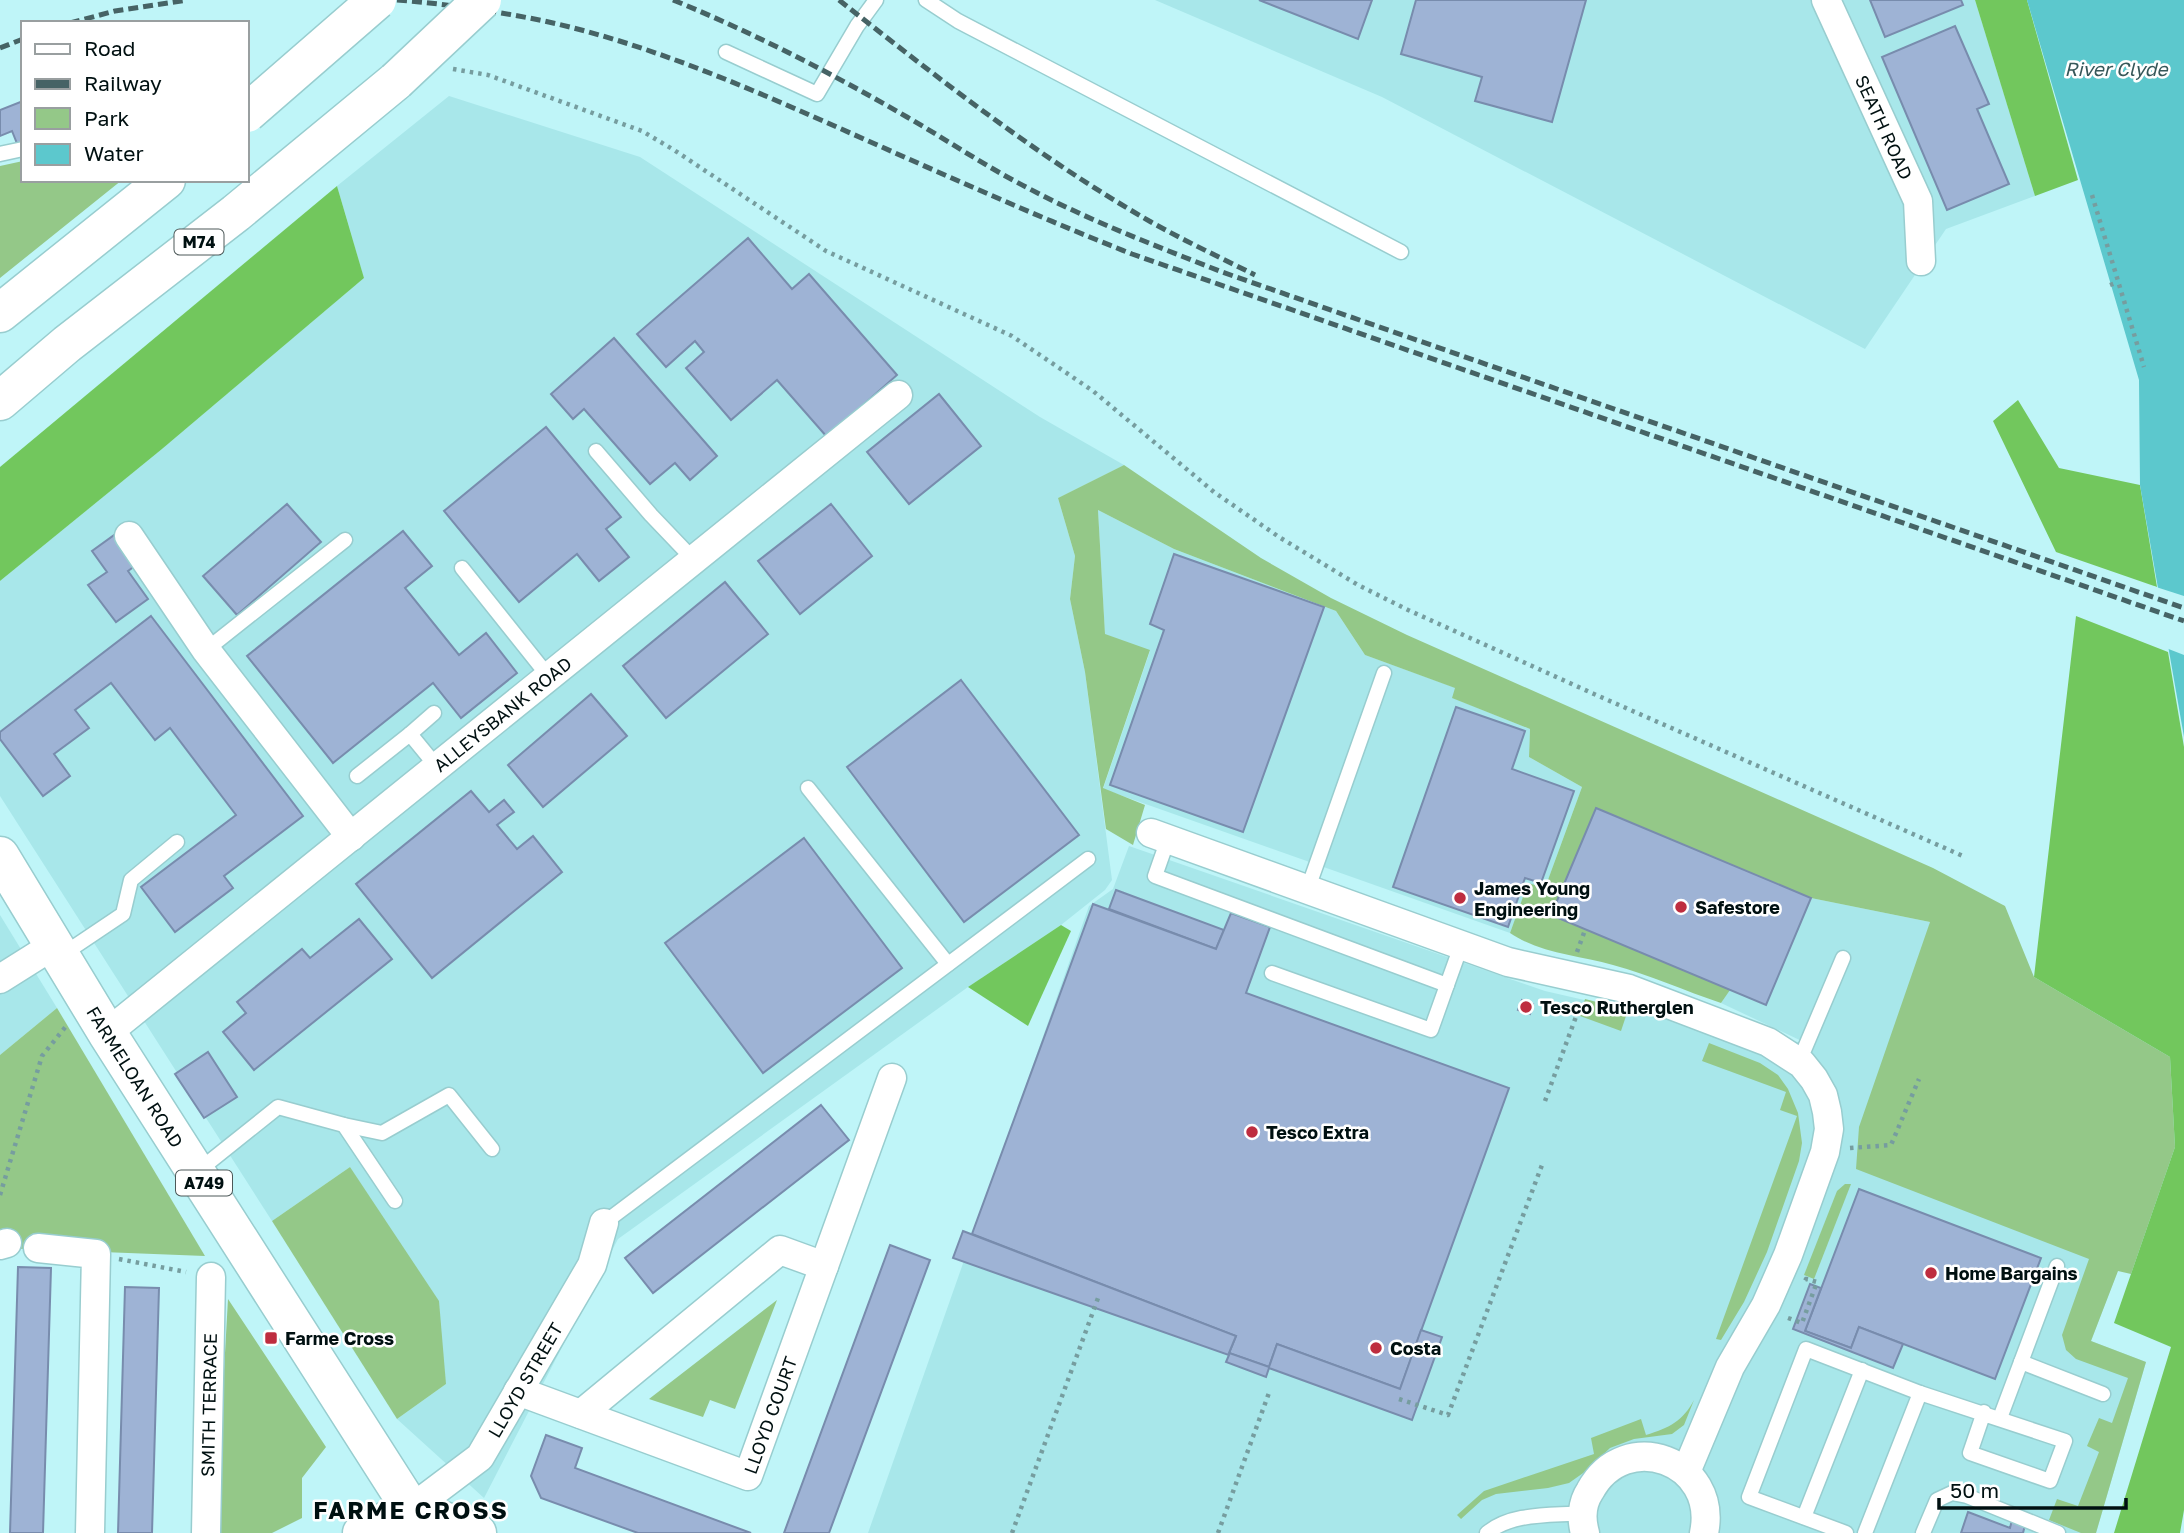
<svg xmlns="http://www.w3.org/2000/svg" width="2184" height="1533" font-family="'Golos Text',sans-serif">
  <style>
    .built { fill: #a8e7ea }
    .green { fill: #94c888 }
    .forest { fill: #72c75d }
    .water { fill: #5cc8cd }
    .pier { fill: #bff5f8 }
    .building { fill: #9eb3d5; stroke: #788cad; stroke-width: 2 }
    .lines { fill: none; stroke-linecap: round; stroke-linejoin: round }
    .lane-casing { stroke: #98cdcf; stroke-width: 17 }
    .street-casing { stroke: #98cdcf; stroke-width: 31 }
    .primary-casing { stroke: #98cdcf; stroke-width: 41 }
    .highway-casing { stroke: #98cdcf; stroke-width: 41 }
    .path { stroke: #769d9f; stroke-width: 4.5; stroke-dasharray: 3.5 5; stroke-linecap: butt }
    .lane { stroke: #fff; stroke-width: 14 }
    .street { stroke: #fff; stroke-width: 28 }
    .primary { stroke: #fff; stroke-width: 38 }
    .highway { stroke: #fff; stroke-width: 38 }
    .rail { stroke: #466365; stroke-width: 5; stroke-dasharray: 10 5; stroke-linecap: butt }
    .highway-bridge-casing { stroke: #98cdcf; stroke-width: 41; stroke-linecap: butt }
    .highway-bridge { stroke: #fff; stroke-width: 38 }
    .poi-dot { fill: #be2d3f; stroke: #fff; stroke-width: 2.5 }
    .labels { text-anchor: middle; dominant-baseline: central; stroke-width: 5; stroke-linejoin: round; paint-order: stroke }
    .shield { fill: #fff; stroke: #4c5858; stroke-width: 2 }
    .shield-label { font-size: 16px; font-weight: bold; fill: #001011 }
    .street-label { font-size: 18px; fill: #001011; stroke: #fff }
    .poi-label { font-size: 18px; font-weight: bold; fill: #001011; stroke: #fff; text-anchor: start }
    .water-label { font-size: 19px; font-style: italic; fill: #37585a; stroke: #fff }
    .district-label { font-size: 24px; font-weight: bold; letter-spacing: 2px; fill: #001011; stroke: #fff }
  </style>
  <rect width="100%" height="100%" fill="#bff5f8"/>
  <g class="built">
    <path d="M1155,0h820l60,196 -89,33 -81,120 -483,-252z"/>
    <path d="M449,96l191,61 400,260 84,48 -66,33 17,58 -5,43 15,73 27,208 -7,10 -44,35 -93,62 -350,252 -134,259 -87,-79 49,-35 -96,-217 -78,54 -272,-425v-215l162,-132 202,-171 -27,-92z"/>
    <path d="M1098,510l76,39 162,62 29,44 91,33 -3,10 77,31 -1,28 53,30 -37,101 -17,-4 -18,49 -407,-144 47,-138 -45,-16z"/>
    <path d="M1596,808l215,90 119,24 -4,15 192,333 -27,71 55,21 -50,171h-1228l221,-627 24,-17 16,-43 416,145 83,19 180,34 -87,-41 8,-13 -178,-75z"/>
    <path d="M0,915l57,93 -57,47z"/>
  </g>
  <g class="green">
    <path d="M23,161v19h99l-122,98v-112z"/>
    <path d="M1124,465l137,93 70,40 76,37 526,233 72,38 29,71 136,80 5,90 -44,127 -13,-3 -27,70 55,21 -50,171h-15l-32,-13 8,-21 21,7 21,-54 -12,-6 12,-28 13,5 16,-45 -52,-19 -10,-9 -4,-15 27,-76 -233,-90 3,-42 71,-205 -119,-24 -215,-90 -44,107 178,75 -9,13c-36,-12 -71,-28 -108,-38 -35,-10 -72,-11 -103,-32l18,-50 17,5 37,-101 -53,-30 1,-28 -78,-31 3,-10 -90,-33 -29,-44 -162,-62 -76,-39 7,124 45,16 -47,138 42,17 -12,40 -27,-16 -21,-157 -15,-73 5,-43 -17,-58z"/>
    <path d="M1585,999l43,11 -7,21 -41,-15z"/>
    <path d="M57,1008l148,248 -205,-8v-193z"/>
    <path d="M1709,1043l51,20 18,12 10,14 10,24 4,30 -3,18 -32,91 -23,50 -23,38 -5,-1 81,-223 -17,-6 6,-18 -84,-31z"/>
    <path d="M350,1167l89,134 7,83 -49,35 -125,-198z"/>
    <path d="M1845,1184h6l-37,95 -10,-4 33,-84z"/>
    <path d="M228,1299l98,148 -24,31v40l-30,15h-57z"/>
    <path d="M777,1300l-42,109 -25,-9 -7,17 -54,-18z"/>
    <path d="M1694,1400l-10,25 -12,9 -38,5 -24,9 -24,23 -17,12 -21,5 -52,6 -14,6 -21,19 -4,-4 27,-24 110,-37 -3,-16 50,-19 5,16c23,-7 37,-14 48,-35z"/>
  </g>
  <g class="forest">
    <path d="M1975,0h52l51,180 -43,16z"/>
    <path d="M337,186l27,92 -202,171 -162,132v-114z"/>
    <path d="M2018,400l41,68 81,17 17,102 -101,-35 -63,-131z"/>
    <path d="M2076,616l92,36 16,95v763l-4,23h-66l57,-186 -57,-24 61,-176 -5,-90 -136,-80z"/>
    <path d="M1061,925l10,6 -43,95 -60,-39z"/>
  </g>
  <path class="water" d="M2027,0h157v737l-44,-252 -1,-105z"/>
  <path class="pier" d="M2153,586l31,10v59l-18,-7z"/>
  <g class="building">
    <path d="M1259,0h113l-14,39z"/>
    <path d="M1416,0h170l-34,122 -77,-21 7,-24 -81,-23z"/>
    <path d="M1870,0h91l2,5 -78,32z"/>
    <path d="M1955,26l34,78 -12,5 32,75 -62,26 -65,-153z"/>
    <path d="M23,101v43l-5,2 -6,-15 -12,5v-26z"/>
    <path d="M748,238l44,51 17,-15 88,101 -70,62 -50,-57 -46,40 -45,-52 18,-16 -9,-11 -29,26 -29,-33z"/>
    <path d="M614,338l103,118 -27,24 -15,-17 -25,21 -66,-75 -11,10 -22,-25z"/>
    <path d="M939,394l42,52 -72,58 -42,-52z"/>
    <path d="M546,427l75,90 -15,12 23,28 -30,24 -22,-27 -58,48 -75,-91z"/>
    <path d="M287,504l34,38 -84,73 -34,-39z"/>
    <path d="M831,504l41,52 -72,58 -42,-53z"/>
    <path d="M403,531l29,35 -27,22 54,67 27,-22 31,40 -56,45 -28,-35 -100,80 -86,-107z"/>
    <path d="M117,533l22,30 -11,8 20,28 -32,23 -28,-37 19,-13 -15,-21z"/>
    <path d="M1174,554l150,53 -81,225 -133,-47 54,-155 -14,-6z"/>
    <path d="M725,582l43,52 -102,84 -43,-52z"/>
    <path d="M151,616l152,200 -79,60 9,12 -58,44 -34,-45 95,-72 -66,-87 -15,12 -44,-57 -36,27 14,18 -35,26 16,22 -27,20 -43,-57v-7z"/>
    <path d="M961,680l118,155 -115,87 -117,-155z"/>
    <path d="M591,694l36,42 -84,71 -35,-42z"/>
    <path d="M1456,707l69,24 -13,38 62,22 -33,92 -16,-5 -17,49 -115,-40z"/>
    <path d="M471,791l18,21 15,-12 10,12 -17,13 20,24 16,-13 29,36 -130,106 -76,-94z"/>
    <path d="M1596,808l215,90 -45,107 -215,-90z"/>
    <path d="M804,838l98,130 -139,105 -98,-130z"/>
    <path d="M1116,890l108,40 -8,19 -107,-40z"/>
    <path d="M1093,904l123,45 15,-36 39,14 -24,66 263,95 -109,301 -123,-45 -8,23 -40,-14 7,-17 -264,-102z"/>
    <path d="M359,919l33,40 -138,111 -31,-38 23,-19 -9,-11 65,-53 8,9z"/>
    <path d="M1522,1000l11,4 -3,10 -12,-4z"/>
    <path d="M208,1052l29,45 -33,21 -29,-44z"/>
    <path d="M821,1105l28,35 -196,153 -28,-35z"/>
    <path d="M1859,1189l182,69 -46,121 -136,-52 -8,21 -46,-17z"/>
    <path d="M963,1231l273,105 -7,17 40,14 8,-23 123,45 21,-59 21,7 -30,83 -143,-52 -3,9 -40,-15 3,-7 -276,-97z"/>
    <path d="M890,1245l40,15 -101,273h-45z"/>
    <path d="M18,1267l33,1 -8,265h-33z"/>
    <path d="M1810,1284l11,4 -16,43 46,17 8,-21 44,17 -10,24 -100,-39z"/>
    <path d="M125,1287l34,1 -7,245h-34z"/>
    <path d="M546,1435l36,13 -7,20 176,65h-113l-97,-35 -10,-22z"/>
    <path d="M1968,1512l42,16 2,-8 13,5 -2,8h-62z"/>
  </g>
  <g class="lines">
    <g class="lane-casing">
      <g id="lane">
        <path d="M926,0l32,21 443,231"/>
        <path d="M726,52l91,42 40,-68 19,-26"/>
        <path d="M0,154l23,-5"/>
        <path d="M596,451l55,64 43,45"/>
        <path d="M462,568l87,109"/>
        <path d="M206,650l139,-110"/>
        <path d="M410,734l24,-21"/>
        <path d="M357,776l53,-42 27,33"/>
        <path d="M808,788l140,176"/>
        <path d="M1168,839l-13,37 292,109 14,-39"/>
        <path d="M1307,891l77,-218"/>
        <path d="M62,955l61,-41 8,-34 46,-38"/>
        <path d="M1272,973l159,57 16,-45"/>
        <path d="M1799,1062l44,-104"/>
        <path d="M344,1125l51,76"/>
        <path d="M198,1171l80,-64 66,18 38,8 67,-38 43,54"/>
        <path d="M604,1223l484,-364"/>
        <path d="M2021,1362l82,32"/>
        <path d="M2000,1418l57,-152"/>
        <path d="M1804,1517l58,-147"/>
        <path d="M1487,1533c26,-21 64,-17 96,-20"/>
        <path d="M1846,1533l-97,-36 57,-148 114,44 145,48 -15,40 -80,-28 14,-41"/>
        <path d="M1865,1533l55,-140"/>
        <path d="M1923,1533l14,-33 15,-7 15,3 91,37"/>
      </g>
    </g>
    <g class="street-casing">
      <g id="street">
        <path id="s1" d="M1826,0l92,201 3,60"/>
        <path d="M129,536l77,114 145,187"/>
        <path d="M1151,833l357,129 121,27 139,53 34,22 12,15 9,16 4,17 2,17 -4,23 -37,103 -22,50 -36,62 -44,105"/>
        <path d="M0,979l54,-34"/>
        <path id="s2" d="M107,1033l791,-638"/>
        <path d="M0,1245l7,-2"/>
        <path d="M38,1248l58,6 -6,279"/>
        <path id="s3" d="M518,1391l230,85 144,-398"/>
        <path d="M581,1414l199,-164 44,16"/>
        <path id="s4" d="M206,1533l5,-256"/>
        <path id="s5" d="M419,1533l-8,-24 69,-52 112,-192 12,-42"/>
        <path d="M1585,1533c-4,-14 -3,-30 5,-42 35,-65 129,-30 114,42"/>
      </g>
    </g>
    <g class="primary-casing">
      <g id="primary">
        <path id="s6" d="M0,856l107,177 304,476"/>
        <path d="M411,1509l66,24"/>
        <path d="M362,1533l49,-24"/>
      </g>
    </g>
    <g class="highway-casing">
      <g id="highway">
        <path d="M0,313l166,-133"/>
        <path d="M0,401l67,-57 169,-131 160,-132"/>
      </g>
    </g>
    <g class="path">
      <path d="M453,69l35,6 154,56 32,19 152,101 186,85 81,55 121,101 65,45 79,48 50,25 186,84 369,162"/>
      <path d="M2092,195l52,172"/>
      <path d="M2110,285l8,-3"/>
      <path d="M1577,952l8,-22"/>
      <path d="M1545,1101l36,-98"/>
      <path d="M1850,1148l41,-3 28,-66"/>
      <path d="M0,1195l42,-139 25,-31"/>
      <path d="M119,1259l67,13"/>
      <path d="M1788,1318l14,5 15,-41 -11,-3 -1,2"/>
      <path d="M1399,1399l49,16 94,-250"/>
      <path d="M1012,1533l86,-235"/>
      <path d="M1218,1533l52,-143"/>
    </g>
    <use href="#lane" class="lane"/>
    <use href="#street" class="street"/>
    <use href="#primary" class="primary"/>
    <use href="#highway" class="highway"/>
    <g class="rail">
      <path d="M397,0c50,4 99,11 147,21 102,22 200,65 295,107 97,43 194,87 293,126l1052,367"/>
      <path d="M673,0c81,33 158,73 234,117 40,23 78,49 119,70 64,34 130,59 196,85l962,336"/>
      <path d="M839,0c100,79 202,159 312,222 34,19 70,36 104,53"/>
      <path d="M70,23l45,-12 72,-11"/>
      <path d="M0,48l23,-9"/>
    </g>
    <g class="highway-bridge-casing">
      <g id="highway-bridge">
        <path d="M396,81l86,-81"/>
        <path d="M247,113l130,-113"/>
      </g>
    </g>
    <use href="#highway-bridge" class="highway-bridge"/>
  </g>
  <g class="poi-dot">
    <circle cx="1460" cy="898" r="7"/>
    <circle cx="1681" cy="907" r="7"/>
    <circle cx="1526" cy="1007" r="7"/>
    <circle cx="1252" cy="1132" r="7"/>
    <circle cx="1931" cy="1273" r="7"/>
    <rect x="264" y="1331" width="14" height="14" rx="3.5"/>
    <circle cx="1376" cy="1348" r="7"/>
  </g>
  <g class="labels">
    <g class="shield">
      <rect x="174.5" y="229.5" width="49" height="25" rx="5"/>
      <rect x="176" y="1170.5" width="56" height="25" rx="5"/>
    </g>
    <g class="shield-label">
      <text x="199" y="242">M74</text>
      <text x="204" y="1183">A749</text>
    </g>
    <g class="street-label">
      <text stroke="none"><textPath href="#s1" startOffset="140">SEATH ROAD</textPath></text>
      <text stroke="none"><textPath href="#s2" startOffset="508">ALLEYSBANK ROAD</textPath></text>
      <text stroke="none"><textPath href="#s6" startOffset="259">FARMELOAN ROAD</textPath></text>
      <text stroke="none"><textPath href="#s5" startOffset="201">LLOYD STREET</textPath></text>
      <text stroke="none"><textPath href="#s4" startOffset="128">SMITH TERRACE</textPath></text>
      <text stroke="none"><textPath href="#s3" startOffset="310">LLOYD COURT</textPath></text>
    </g>
    <g class="poi-label">
      <text x="1474" y="888">James Young<tspan x="1474" dy="21">Engineering</tspan></text>
      <text x="1695" y="907">Safestore</text>
      <text x="1540" y="1007">Tesco Rutherglen</text>
      <text x="1266" y="1132">Tesco Extra</text>
      <text x="1945" y="1273">Home Bargains</text>
      <text x="285" y="1338">Farme Cross</text>
      <text x="1390" y="1348">Costa</text>
    </g>
    <g class="water-label">
      <text x="2116" y="68">River Clyde</text>
    </g>
    <g class="district-label">
      <text x="411" y="1509">FARME CROSS</text>
    </g>
  </g>
  <rect x="21" y="21" width="228" height="161" fill="#ffffff" stroke="#999fa0" stroke-width="2"/>
  <rect x="35" y="44" width="35" height="10" fill="#ffffff" stroke="#999fa0" stroke-width="2"/>
  <text x="84" y="56" font-size="21" fill="#001011">Road</text>
  <rect x="35" y="79" width="35" height="10" fill="#466365" stroke="#999fa0" stroke-width="2"/>
  <text x="84" y="91" font-size="21" fill="#001011">Railway</text>
  <rect x="35" y="108" width="35" height="21" fill="#94c888" stroke="#999fa0" stroke-width="2"/>
  <text x="84" y="126" font-size="21" fill="#001011">Park</text>
  <rect x="35" y="144" width="35" height="21" fill="#5cc8cd" stroke="#999fa0" stroke-width="2"/>
  <text x="84" y="161" font-size="21" fill="#001011">Water</text>
  <path d="M1939 1498v10h187v-10" fill="none" stroke="#001011" stroke-width="3.5"/>
  <text x="1950" y="1498" font-size="21" fill="#001011" stroke="#ffffff" stroke-width="5" paint-order="stroke">50 m</text>
</svg>
